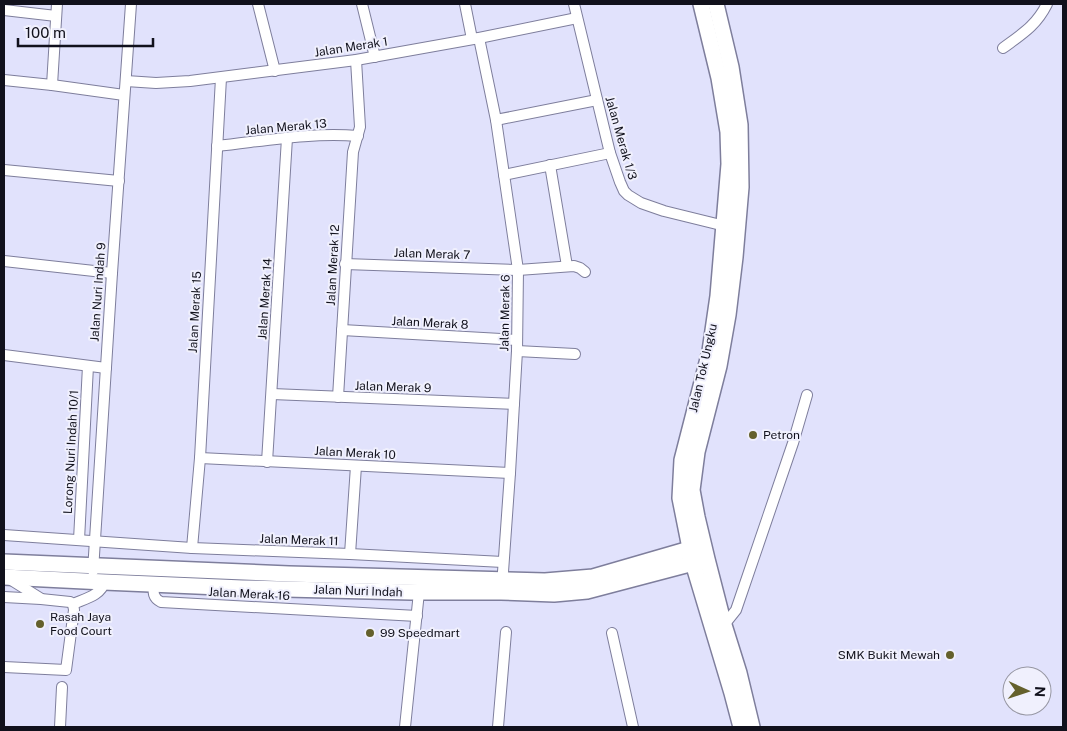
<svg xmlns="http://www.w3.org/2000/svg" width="1067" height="731" font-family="'Public Sans',sans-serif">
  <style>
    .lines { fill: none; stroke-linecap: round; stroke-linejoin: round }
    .minor-casing { stroke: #7e7e9c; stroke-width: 12 }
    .secondary-casing { stroke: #7e7e9c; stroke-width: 18 }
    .minor { stroke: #fff; stroke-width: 10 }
    .secondary { stroke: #fff; stroke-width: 15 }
    .poi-dot { fill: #64602c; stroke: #f0f0fd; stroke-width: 2 }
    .labels { text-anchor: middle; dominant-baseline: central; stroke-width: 4; stroke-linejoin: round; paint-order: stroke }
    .street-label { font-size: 12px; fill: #11111c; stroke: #f0f0fd }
    .poi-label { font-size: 12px; fill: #11111c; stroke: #f0f0fd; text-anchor: start }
  </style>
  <rect width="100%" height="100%" fill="#e1e2fc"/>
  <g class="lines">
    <g class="minor-casing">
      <g id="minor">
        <path d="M258,4l17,67"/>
        <path d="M362,4l13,53"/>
        <path d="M465,4l7,35"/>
        <path d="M574,4l36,149 10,29 4,9 4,4 13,8 23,8 65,16"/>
        <path d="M4,10l52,6"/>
        <path d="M479,38l17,82 22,150 -1,81 -7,122 -8,113"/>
        <path d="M1003,48c19,-14 33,-22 44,-44"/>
        <path d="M4,80l48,5 72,10"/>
        <path d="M126,81l30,2 34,-2 166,-21 123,-22 98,-20"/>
        <path d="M52,85l5,-81"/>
        <path d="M496,120l101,-20"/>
        <path d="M217,146c47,-5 94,-14 141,-10"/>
        <path d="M550,165l17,101"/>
        <path d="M4,170l115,11"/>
        <path d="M504,175l106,-22"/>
        <path d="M4,261l108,12"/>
        <path d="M345,264l173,6 56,-4 6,2 5,4"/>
        <path d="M342,330l175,10"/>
        <path d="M517,351l58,3"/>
        <path d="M4,355l102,13"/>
        <path d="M272,394l242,10"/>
        <path d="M338,397l15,-245 7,-25 -4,-67"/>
        <path d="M200,458l310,15"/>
        <path d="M267,462l20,-324"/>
        <path d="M4,535l188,13 158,6 153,8"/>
        <path d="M79,540l9,-174"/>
        <path d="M192,548l8,-90 21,-380"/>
        <path d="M350,554l6,-88"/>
        <path d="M93,571l19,-298 19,-269"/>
        <path d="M8,578l32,20"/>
        <path d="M154,584c-1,9 -1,14 7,18l256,14"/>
        <path d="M4,597l37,2 29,3 3,2c11,-5 29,-9 31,-22"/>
        <path d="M724,625l12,-15 57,-167 14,-48"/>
        <path d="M612,633l21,94"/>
        <path d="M4,667l62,3 8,-60 -1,-6"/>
        <path d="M60,727l2,-40"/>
        <path d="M405,727l14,-135"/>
        <path d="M498,727l8,-95"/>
      </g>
    </g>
    <g class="secondary-casing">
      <g id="secondary">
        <path d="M701,4l18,74 9,54 1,32 -11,132 -8,55 -28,109 -2,38 13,65 39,130 9,34"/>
        <path d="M716,4l15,63 9,58 1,62 -6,70 -7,58 -9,51 -22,86 -5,38 5,27 10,42 17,66 15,48 13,54"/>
        <path d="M4,562l285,12 256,7 48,-4 107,-31"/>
        <path d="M4,577l100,5 138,6 169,4h90l53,2 33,-3 114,-30"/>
      </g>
    </g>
    <use href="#minor" class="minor"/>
    <use href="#secondary" class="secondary"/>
  </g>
  <g class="poi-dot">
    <circle cx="753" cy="435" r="5"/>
    <circle cx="40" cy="624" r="5"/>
    <circle cx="370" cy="633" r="5"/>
    <circle cx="950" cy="655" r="5"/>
  </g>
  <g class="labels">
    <g class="street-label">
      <text transform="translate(351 47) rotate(-9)">Jalan Merak 1</text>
      <text transform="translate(286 127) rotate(-5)">Jalan Merak 13</text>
      <text transform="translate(621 138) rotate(74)">Jalan Merak 1/3</text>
      <text transform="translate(432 254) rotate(2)">Jalan Merak 7</text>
      <text transform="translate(333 265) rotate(-87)">Jalan Merak 12</text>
      <text transform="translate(98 292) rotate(-86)">Jalan Nuri Indah 9</text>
      <text transform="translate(265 299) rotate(-86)">Jalan Merak 14</text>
      <text transform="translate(195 312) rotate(-87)">Jalan Merak 15</text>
      <text transform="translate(505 313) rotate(-89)">Jalan Merak 6</text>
      <text transform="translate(430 323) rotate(3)">Jalan Merak 8</text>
      <text transform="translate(703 368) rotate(-77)">Jalan Tok Ungku</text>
      <text transform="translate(393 387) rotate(2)">Jalan Merak 9</text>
      <text transform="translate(71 452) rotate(-87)">Lorong Nuri Indah 10/1</text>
      <text transform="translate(355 453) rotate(3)">Jalan Merak 10</text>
      <text transform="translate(299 540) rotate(2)">Jalan Merak 11</text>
      <text transform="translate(358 591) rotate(2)">Jalan Nuri Indah</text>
      <text transform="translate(249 594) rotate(3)">Jalan Merak 16</text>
    </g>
    <g class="poi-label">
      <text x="763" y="435">Petron</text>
      <text x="50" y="617">Rasah Jaya<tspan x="50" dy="14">Food Court</tspan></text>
      <text x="380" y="633">99 Speedmart</text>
      <text x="940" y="655" text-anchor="end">SMK Bukit Mewah</text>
    </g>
  </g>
  <rect width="1067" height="731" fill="none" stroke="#11111c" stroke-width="10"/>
  <g transform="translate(1027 691) rotate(93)"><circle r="24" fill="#f0f0fd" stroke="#9797a3"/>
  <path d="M0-4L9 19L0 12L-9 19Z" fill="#64602c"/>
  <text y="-8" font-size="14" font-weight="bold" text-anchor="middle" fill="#11111c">N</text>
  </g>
  <path d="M18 38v8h135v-8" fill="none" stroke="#11111c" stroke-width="2.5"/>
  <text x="25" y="38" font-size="15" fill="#11111c" stroke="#f0f0fd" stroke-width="4" paint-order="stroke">100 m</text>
</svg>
